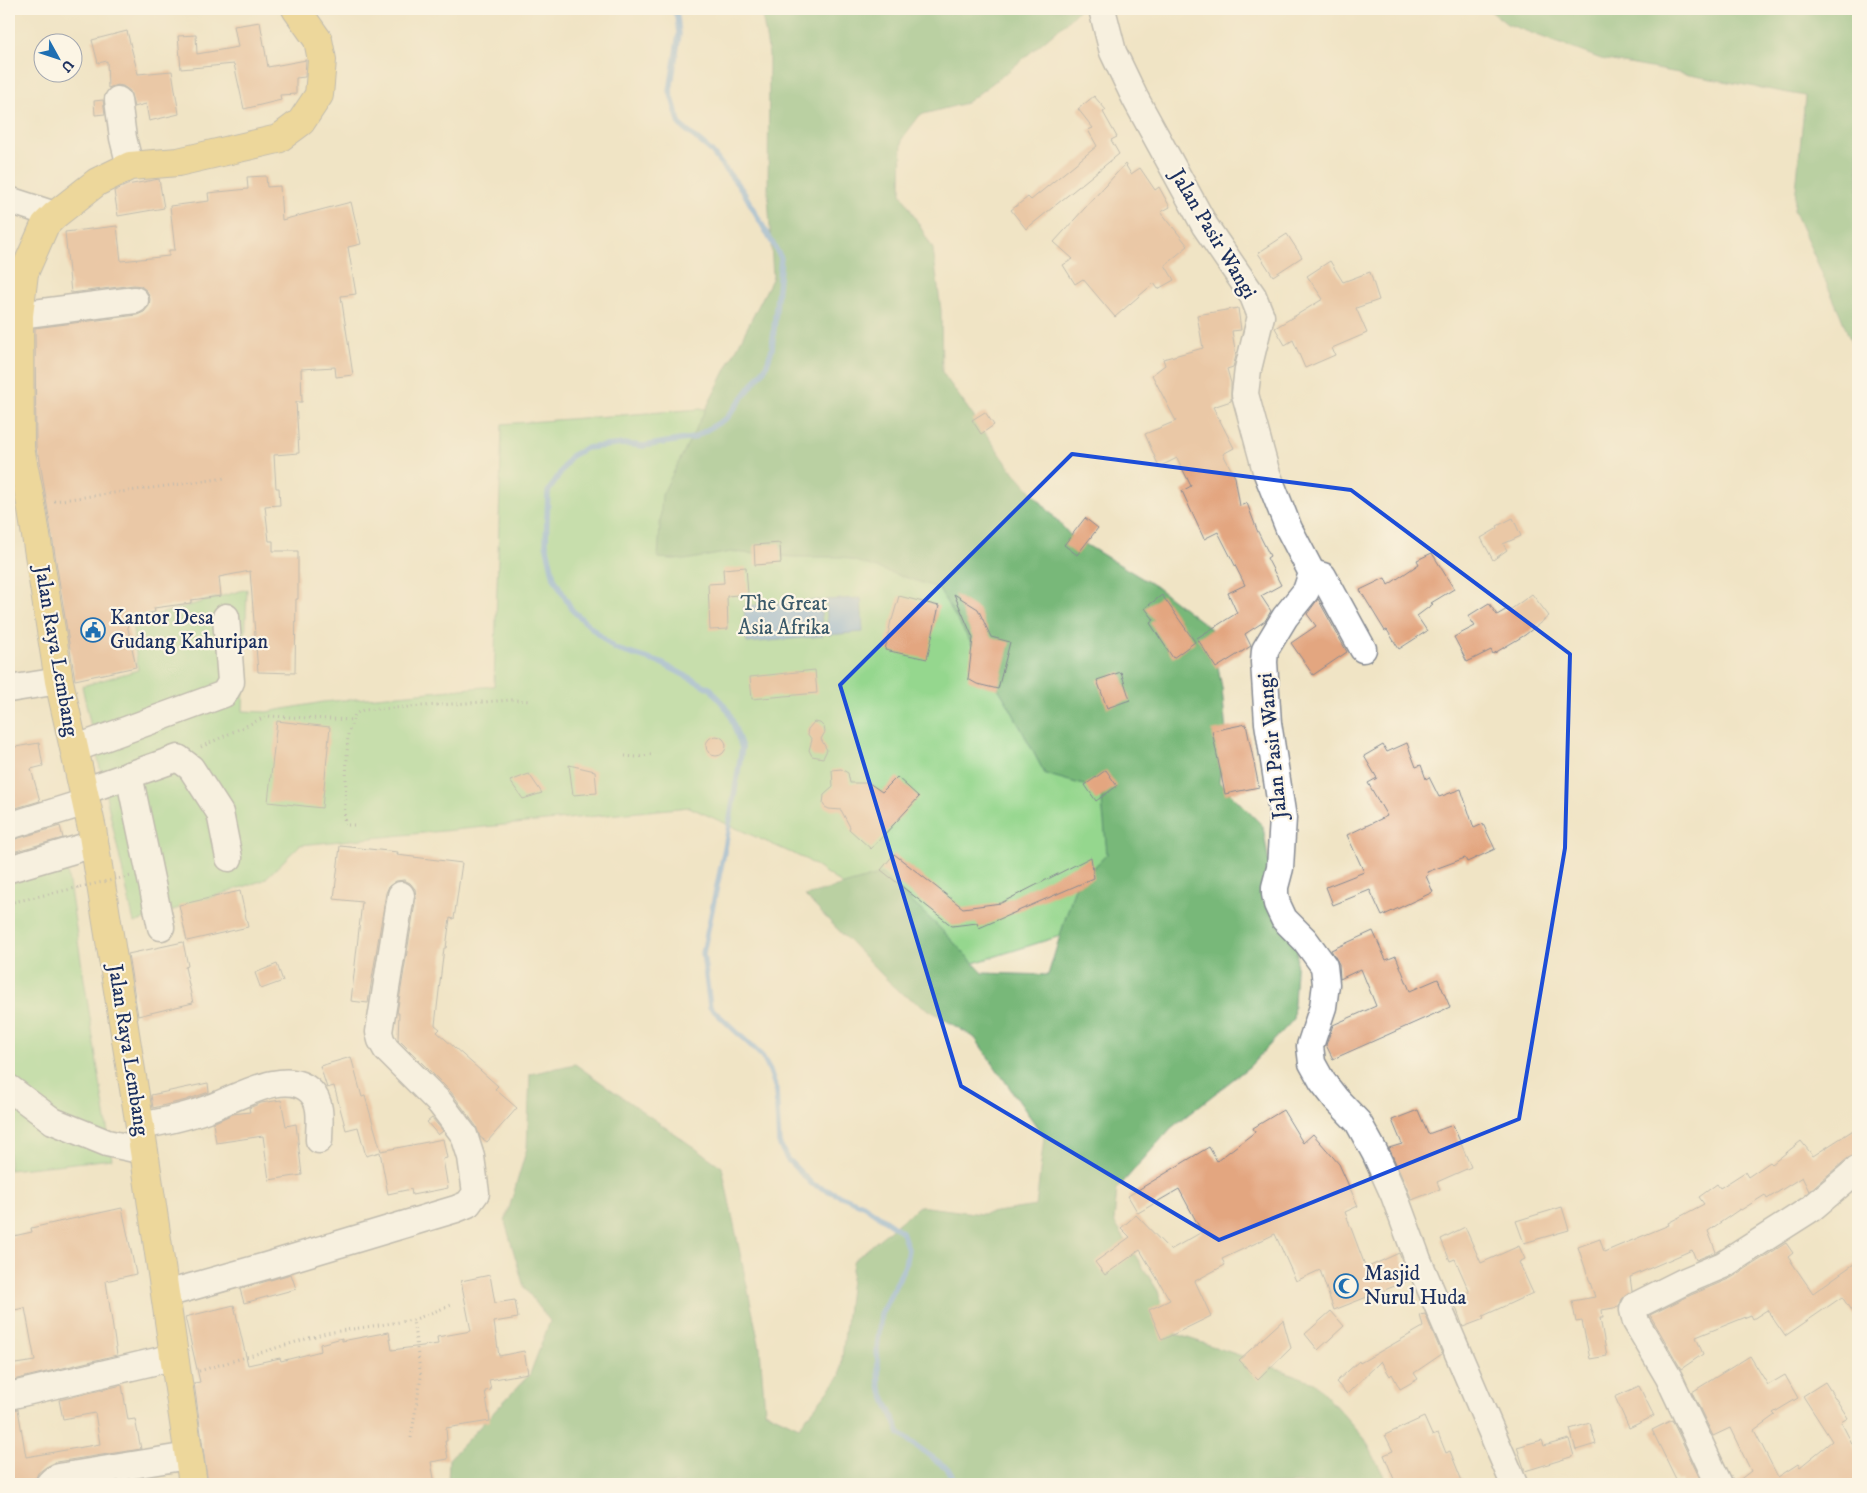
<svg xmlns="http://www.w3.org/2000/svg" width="1867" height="1493" font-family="'IM FELL DW Pica',serif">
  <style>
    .green { fill: #95d78e; stroke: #588376 }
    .forest { fill: #78b879; stroke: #4a746c }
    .water { fill: #70a5dd; stroke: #466a9e }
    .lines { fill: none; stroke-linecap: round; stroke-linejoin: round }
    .stream { stroke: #70a5dd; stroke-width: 5.5 }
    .building { fill: #e3a680 }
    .minor-casing { stroke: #868a92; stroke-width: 29 }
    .major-casing { stroke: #868a92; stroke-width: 30 }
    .path { stroke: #868a92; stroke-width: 3; stroke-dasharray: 1 4; stroke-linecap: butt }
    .minor { stroke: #fff; stroke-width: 26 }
    .major { stroke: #e9c769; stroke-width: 28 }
    .path-bridge { stroke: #868a92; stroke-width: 3; stroke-dasharray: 1 4; stroke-linecap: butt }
    .marked { fill: none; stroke: #1d4ed8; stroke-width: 4; stroke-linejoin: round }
    .labels { text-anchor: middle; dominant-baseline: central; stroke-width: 4.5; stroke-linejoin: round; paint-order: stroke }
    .street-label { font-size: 21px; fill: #1b2f5e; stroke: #fcf5e5 }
    .park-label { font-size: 21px; fill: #3a596a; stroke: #fcf5e5 }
    .poi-label { font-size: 21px; fill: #1b2f5e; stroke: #fcf5e5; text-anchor: start }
  </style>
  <rect width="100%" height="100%" fill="#fcf5e5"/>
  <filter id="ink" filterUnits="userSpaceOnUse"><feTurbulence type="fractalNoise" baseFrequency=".02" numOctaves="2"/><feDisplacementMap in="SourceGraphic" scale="10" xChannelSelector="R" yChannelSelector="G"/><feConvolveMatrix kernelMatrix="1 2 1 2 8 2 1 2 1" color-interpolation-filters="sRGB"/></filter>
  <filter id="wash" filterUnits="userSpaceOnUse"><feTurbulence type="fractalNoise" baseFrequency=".0096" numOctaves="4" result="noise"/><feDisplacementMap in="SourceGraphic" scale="20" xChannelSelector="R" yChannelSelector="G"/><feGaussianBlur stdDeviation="1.12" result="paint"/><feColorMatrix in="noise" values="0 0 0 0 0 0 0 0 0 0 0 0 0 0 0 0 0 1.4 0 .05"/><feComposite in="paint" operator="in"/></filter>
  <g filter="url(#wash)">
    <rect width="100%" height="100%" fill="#f0e4c5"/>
    <g class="green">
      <path d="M901,394l265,509 -205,64 -154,-107 -118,-53 -389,38 -36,35 -130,43 -52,-237 56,-16 -6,-48 115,-33 -4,122 24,1 56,-10 171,-16 8,-262z"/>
      <path d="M66,864l46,295 -103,11v-286z"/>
    </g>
    <g class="forest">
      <path d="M761,9h318l-9,10 -60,51 -44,33 -46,12 -18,24 -1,54 32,56 8,61 1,62 66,93 62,70 85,51 56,43 11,59 4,44 -7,50 44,44 7,45 28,66 -5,83 -43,46 -79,62 -54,61 -3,33 44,69 12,41 69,23 75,27 51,57 23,45h-940l1,-25 81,-85 20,-53 -26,-34 -19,-65 22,-74 3,-74 45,-10 147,103 38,181 5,63 34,16 41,-51 13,-115 66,-55 63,8 54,-8 8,-69 -69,-99 -77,-47 -93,-95 77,-22 58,54 43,45 65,2 27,-88 32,-33 -6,-64 -56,-16 -36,-68 -71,-118 -95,-31h-49l-63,-5 -46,8 -27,-2 4,-63 111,-218 -5,-82 1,-140z"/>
      <path d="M1488,9h370v351l-18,-46 -46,-104 11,-114 -204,-37 -94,-35z"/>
    </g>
    <g class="water">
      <path d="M861,598l2,34 -35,3 -2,-35z"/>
      <path d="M820,600l3,36 -76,7 -3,-37z"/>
    </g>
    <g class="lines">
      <path class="stream" d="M673,9l4,7 2,18 -9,57 10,34 30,25 33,41 38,67 -9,91 -6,18 -39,51 -34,20 -50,8 -19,-2 -38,4 -15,8 -23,36 -2,52 8,34 18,32 43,39 46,14 50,26 18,23 13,36 -16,95 -23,110 7,54 52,49 8,15 6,18 3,54 8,16 25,25 51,21 39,27 6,17 -3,17 -24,48 -4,35 2,36 21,49 48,35 9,15"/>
    </g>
    <g id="blocks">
      <g class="building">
        <path d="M260,22l8,45 38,-7 -1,17 -9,1v16l-16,1 1,5 -37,9 -10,-45 -53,5 -3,-33 18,-1 1,19 41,-7 -4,-21z"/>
        <path d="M127,31l11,43 34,-3 7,43 -30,7 -3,-17 -12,3 -4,-16 -7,-5 -6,-1 -9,3 -1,-27 -9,2 -6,-23z"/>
        <path d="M1094,96l12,14 -3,2 14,25 -6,3 8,14 -93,75 -15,-19 17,-13 3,3 66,-54 -9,-16 5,-2 -15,-19z"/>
        <path d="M103,100l2,14 -10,1 -1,-14z"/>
        <path d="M1125,164l6,10 9,-6 15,22 4,-3 11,20 -9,5 27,34 -23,19 9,15 -16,9 -4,-6 -39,34 -32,-38 -8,5 -12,-19 10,-6 -19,-17z"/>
        <path d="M266,176l1,11 13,-1 2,34 69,-18 10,42 -13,3 8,47 -15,2 12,79 -17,2 -1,-10 -34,2 1,33h-6l3,51 -25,2 2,33h3l1,17 -15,1 4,35h4v10h25v48h-2l-1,74 -37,-1 -8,-101 -31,6 2,19 -30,4v3l-37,5 1,4 -29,7 10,48 -61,13 -36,-225h-2l-1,-9 -1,-118 102,-13 7,-3 5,-6 1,-7 -3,-8 -6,-5 -7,-1 -63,8 -6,-61 52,-6 4,35 48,-5v-6h6l-5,-44 39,-5 -1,-8 40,-4 -1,-12z"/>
        <path d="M159,179l5,29 -46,8 -4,-25 13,-6z"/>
        <path d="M1287,234l15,23 -29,19 -15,-23z"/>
        <path d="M1330,261l13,21 27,-10 9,28 -23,8 11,25 -35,15 3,7 -30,13 -12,-28 -8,5 -10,-17 48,-29 -16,-23z"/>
        <path d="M1238,308l3,22 -9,1 4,25 -3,11 -6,2 4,14v18l-18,6 21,41 -11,6 12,23 5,29 7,-3 10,27 13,26 -3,2 14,27 -20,11 10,15 -6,10 -20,13 6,12 -35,22 -19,-30 40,-25 -9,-20 17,-8 -27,-53 -14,7 -22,-48 9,-5 -14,-28 -18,9 -14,-33 31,-13 -24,-46 13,-10 -2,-6 40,-11 -6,-33z"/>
        <path d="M985,412l9,13 -13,9 -9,-14z"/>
        <path d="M1085,518l13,10 -21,27 -13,-10z"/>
        <path d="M1513,518l8,18 -18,8 4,6 -14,10 -12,-22 17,-10 -1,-2z"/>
        <path d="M780,543l1,20 -26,2 -1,-20z"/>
        <path d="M1432,553l22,36 -23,14 2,1 -16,12 10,15 -28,18 -12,-19 -2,1 -25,-41 25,-12 3,7 31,-21 -2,-4z"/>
        <path d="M746,567l2,27 -21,2 1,33 -18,1 -2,-46 16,-1 -1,-14z"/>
        <path d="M954,594l24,15 13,28 19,5 -12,47 -21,-5 -9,-5 5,-41z"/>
        <path d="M1532,594l17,22 -24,19 -32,19 -2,-4 -24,12 -13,-25 21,-11 -7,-10 21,-13 8,12 12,-7 1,2z"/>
        <path d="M1162,595l33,47 -22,16 -23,-35 4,-3 -9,-12z"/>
        <path d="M899,596l40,10 -12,53 -42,-9 6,-30h1z"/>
        <path d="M1318,599l29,53 -34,23 -22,-32 25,-17 -9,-12z"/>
        <path d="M815,670l2,23 -65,6 -2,-22z"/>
        <path d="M1121,672l9,28 -23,8 -10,-28z"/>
        <path d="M277,721l53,6 -8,81 -54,-6z"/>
        <path d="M814,722l6,1 4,4 1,5 -4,7 6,11 -4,8 -11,-2 -3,-6 3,-10 -5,-7 1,-4z"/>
        <path d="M1246,724l13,63 -34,7 -13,-63z"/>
        <circle cx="716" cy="746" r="10"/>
        <path d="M39,743l4,23 -12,3 9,32 -31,9v-62z"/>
        <path d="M1407,743l9,24 5,-2 5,14 3,-2 10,20 22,-8 13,39 9,-4 12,25 -28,13 -2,-4 -38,14 1,3 -2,1 7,16 -51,24 -12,-26 -37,15 -7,-18 38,-15 -17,-37 40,-19 -19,-33 9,-5 -13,-22 19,-11 4,7z"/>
        <path d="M569,765l26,6 2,22 -24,2z"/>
        <path d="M841,769l7,4 2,10h19l13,9 15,-15 22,20 -48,52 -22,-20 1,-2 -9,-17 -12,-1 -4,-2 -2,-3 1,-9 9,-8 -1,-17z"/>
        <path d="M1106,770l11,16 -21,15 -11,-16z"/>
        <path d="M529,774l13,19 -19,6 -13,-18z"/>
        <path d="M60,826l3,12 -54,15v-12z"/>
        <path d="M340,846l58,6 -1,3 65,8 -8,56 -4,-1 -4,30h-2l-9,77 5,4 -3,3 61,54 -3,3 22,19 -30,34 -7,-5 -4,-11 -25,-34 -53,-53 1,-26h-2l19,-116 -1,-8 -5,-6 -6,-3 -8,1 -7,5 -3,7 -18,110 -17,-2 11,-99 -28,-3z"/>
        <path d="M894,854l69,54 38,-5 90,-46 3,21 -115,50 -2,-5 -25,3 -71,-56z"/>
        <path d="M240,891l8,36 -61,14 -8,-36z"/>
        <path d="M1373,931l13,29 10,-4 14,35 28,-12 12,28 -117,52 -7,-14 7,-20 43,-19 -15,-37 -21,10 -1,-15 -8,-14z"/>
        <path d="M183,942l5,24 -3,1 8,36 -55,13 -10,-62z"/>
        <path d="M277,964l6,17 -22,8 -6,-16z"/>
        <path d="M351,1057l11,40 3,-1 16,55 62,-12 4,19 -4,1 5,29 -36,7 -1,-6 -23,5 -8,-42 -14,4 -8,-29 -12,3 -12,-44 -7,2 -7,-22z"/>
        <path d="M208,1083l1,9 -23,8 -33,8 -2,-13z"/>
        <path d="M281,1100l5,26 10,-2 6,51 -33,5 -6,-44 -47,7 -3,-20 20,-9 17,-2 -1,-4 12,-5z"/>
        <path d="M1283,1110l20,33 10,-9 26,30 19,42 -13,6 21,56 33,-15 11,27 -76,30 -14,-40 -24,11 -21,-47 -53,25 3,6 -30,16 16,35 -49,24 -13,-30 21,-10 -30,-50 -35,25 -10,-13 35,-25 -9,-9 15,-13 34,35 32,-18 -23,-43 -41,24 -10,-17 81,-49 8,14 38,-29 -2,-4z"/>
        <path d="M1418,1110l10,24 25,-9 18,42 -34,15 3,7 -28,11 -23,-52 13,-4 -10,-24z"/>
        <path d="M432,1118l11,13 -5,4 -11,-13z"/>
        <path d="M1858,1127v27l-10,4 -39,33 -7,-14 -35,22 -2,-4 -24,15 -1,-1 -32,22 8,21 -20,8 -4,-10 -62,27 2,14 -10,8 -3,8 -17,3 1,8h-3l7,38 -17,3 -8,-38 -6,1 -4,-21 23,-4 -17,-50 22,-8 4,13 65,-27 -1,-2 36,-19 -5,-7 18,-13 3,4 25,-16 3,5 22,-15 2,2 29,-23 12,15z"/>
        <path d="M1562,1207l7,23 -45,13 -8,-22z"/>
        <path d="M122,1208l14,66 -30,7 11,74 -108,26v-16l26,-4 -10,-53 -11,2 -5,-27v-46l23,-5 -1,-4z"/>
        <path d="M1465,1227l16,36 38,-17 6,13 -6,3 14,31 -50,23 1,3 -21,8 -10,-28 17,-6 -15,-34 -5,2 -9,-22z"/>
        <path d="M1786,1243l7,10 -5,4 25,36 45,-32v60l-16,-24 -57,39 -18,-26 -14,9 -2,-4 -55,22 7,17 -22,15 -31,-54 41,-20 40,-17z"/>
        <path d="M291,1274l5,15 -52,14 -4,-14z"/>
        <path d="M490,1275l5,28 20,-3 3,18 -24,4 5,34 25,-5 4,22 -39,7 2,10 -6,1 5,30 -44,7 1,13h-2l3,18 -17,3 4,22h-227l-14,-101 6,-1 -15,-65 49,-12 14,60 32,-7 1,3 40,-10 -1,-7 22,-6v3l47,-9 3,18 46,-6 -1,-7 34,-6 -10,-50z"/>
        <path d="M1331,1311l13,15 -26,24 -13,-16z"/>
        <path d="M1425,1314l17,40 -28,19 4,6 -18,10 -8,-15 -2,2 -9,-15 -34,33 -11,-12 23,-21 1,2 63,-36 -3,-12z"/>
        <path d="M1283,1320l8,28 -33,32 -19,-20z"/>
        <path d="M1750,1356l18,29 17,-10 13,23 -25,15 2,2 -21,15 24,47 20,-13 2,3 32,-26 -29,-45 22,-14 23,36 -7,4 17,33v26l-7,3h-117l17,-13 -21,-43 -17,8 -21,-44z"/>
        <path d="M122,1385l6,35 7,-1 6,30 -85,13 -10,5 -8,6 -3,7 -1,4h-25v-73l9,-2 8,48 74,-13 -5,-31 -32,6 -4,-19z"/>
        <path d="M1639,1386l15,30 -25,12 -14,-31z"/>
        <path d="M1424,1417l8,18 6,-2 8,20 4,-2 12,30 -8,3h-58l-12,-29 9,-4 -8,-16z"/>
        <path d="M1672,1420l29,61 -6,3h-12l-2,-4 -4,1 -25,-51z"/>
        <path d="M1590,1423l6,21 -20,6 -6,-21z"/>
        <path d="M1569,1439l5,17 -49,15 -8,-24 25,-7 2,6z"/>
      </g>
    </g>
  </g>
  <g filter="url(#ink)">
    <use href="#blocks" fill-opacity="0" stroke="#868a92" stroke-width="1"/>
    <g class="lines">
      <g class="minor-casing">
        <g id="minor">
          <path d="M1102,9l11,43 22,46 70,128 48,70 8,20 -13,53 -3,25 21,77 23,58 23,44 -6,18 -21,26 -20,33 -1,12 4,61 15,95 -3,50 -5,19v7l2,10 7,15 21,21 19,26 2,18 -3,23 -13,39 2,17 10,18 14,18 22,23 17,31 19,42 24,65 96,224"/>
          <path d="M118,100l5,38 7,28"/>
          <path d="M9,200l46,15"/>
          <path d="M19,315l116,-15"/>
          <path d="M1312,573l11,3 40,73"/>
          <path d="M9,689l50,-8"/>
          <path d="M74,749l150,-55 7,-12 -5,-65"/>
          <path d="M129,775l32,152"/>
          <path d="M84,791l94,-33 13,10 29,45 9,45"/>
          <path d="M9,826l77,-24"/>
          <path d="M9,869l85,-25"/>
          <path d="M9,1088l44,33 54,22 37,8"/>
          <path d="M140,1126c22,-4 46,-9 67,-17 27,-9 80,-43 104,-17 12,12 8,32 8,48"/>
          <path d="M166,1294l100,-28 190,-57 12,-5 8,-11 -5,-36 -7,-22 -24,-32 -54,-54 -5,-9 -2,-8 22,-137"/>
          <path d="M9,1396l165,-39"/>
          <path d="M49,1484l4,-4 6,-3 129,-21"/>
          <path d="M1719,1484l-50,-106 -33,-56 -3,-12 2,-4 50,-25 38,-16 89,-57 46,-39"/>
        </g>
      </g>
      <g class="major-casing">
        <path id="major" d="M193,1484l-49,-333 -52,-322 -33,-148 -28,-177 -11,-56 -1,-133 5,-42 21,-48 10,-10 42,-33 33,-16 48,-4 100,-23 23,-17 18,-27 3,-35 -4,-20 -22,-31"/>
      </g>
      <g class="path">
        <path d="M54,501l172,-23"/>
        <path d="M201,747l66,-31 86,4"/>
        <path d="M625,756l12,1 17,-3"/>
        <path d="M354,825h-10l4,-91 7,-20 8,-4 149,-10 18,1"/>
        <path d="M9,903l71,-16"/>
        <path d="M199,1371l127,-38 87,-13 41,-16"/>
        <path d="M411,1438l10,-61 -8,-57"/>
      </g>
      <use href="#minor" class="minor"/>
      <use href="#major" class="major"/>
      <path class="path-bridge" d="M80,887l51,-11"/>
    </g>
  </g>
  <path d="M0 0H1867V1493H0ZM1072,454l279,36 219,164 -5,194 -46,271 -300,121 -258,-154 -121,-401z" fill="#f0e4c5" fill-opacity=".55" fill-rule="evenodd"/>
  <path class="marked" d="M1072,454l279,36 219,164 -5,194 -46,271 -300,121 -258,-154 -121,-401z"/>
  <defs>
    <g id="civic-ring" transform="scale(1.25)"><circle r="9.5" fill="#fcf5e5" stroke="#1f6fb2" stroke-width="1.5"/><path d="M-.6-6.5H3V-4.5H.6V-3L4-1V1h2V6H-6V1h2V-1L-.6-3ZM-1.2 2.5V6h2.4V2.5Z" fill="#1f6fb2"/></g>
    <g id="mosque-ring" transform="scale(1.25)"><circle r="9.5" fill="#fcf5e5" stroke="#1f6fb2" stroke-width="1.5"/><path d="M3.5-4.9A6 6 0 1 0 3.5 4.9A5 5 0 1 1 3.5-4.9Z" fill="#1f6fb2"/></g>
  </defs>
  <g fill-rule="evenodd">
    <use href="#civic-ring" x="93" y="630"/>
    <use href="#mosque-ring" x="1346" y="1286"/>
  </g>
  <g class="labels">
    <g class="street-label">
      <text transform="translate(1213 234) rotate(59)">Jalan Pasir Wangi</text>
      <text transform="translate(56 651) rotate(80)">Jalan Raya Lembang</text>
      <text transform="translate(1273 746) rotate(-96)">Jalan Pasir Wangi</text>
      <text transform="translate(128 1050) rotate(81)">Jalan Raya Lembang</text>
    </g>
    <g class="park-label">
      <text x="784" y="604">The Great<tspan x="784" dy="24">Asia Afrika</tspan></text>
    </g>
    <g class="poi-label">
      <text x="110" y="618">Kantor Desa<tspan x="110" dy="24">Gudang Kahuripan</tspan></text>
      <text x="1364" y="1274">Masjid<tspan x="1364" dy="24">Nurul Huda</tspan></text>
    </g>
  </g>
  <rect width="1867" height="1493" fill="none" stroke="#fcf5e5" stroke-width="30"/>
  <g transform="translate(58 58) rotate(130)"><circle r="24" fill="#fcf5e5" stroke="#a2a6af"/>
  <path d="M0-4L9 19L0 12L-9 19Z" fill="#1f6fb2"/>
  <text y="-8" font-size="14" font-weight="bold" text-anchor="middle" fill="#1b2f5e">U</text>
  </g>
</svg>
